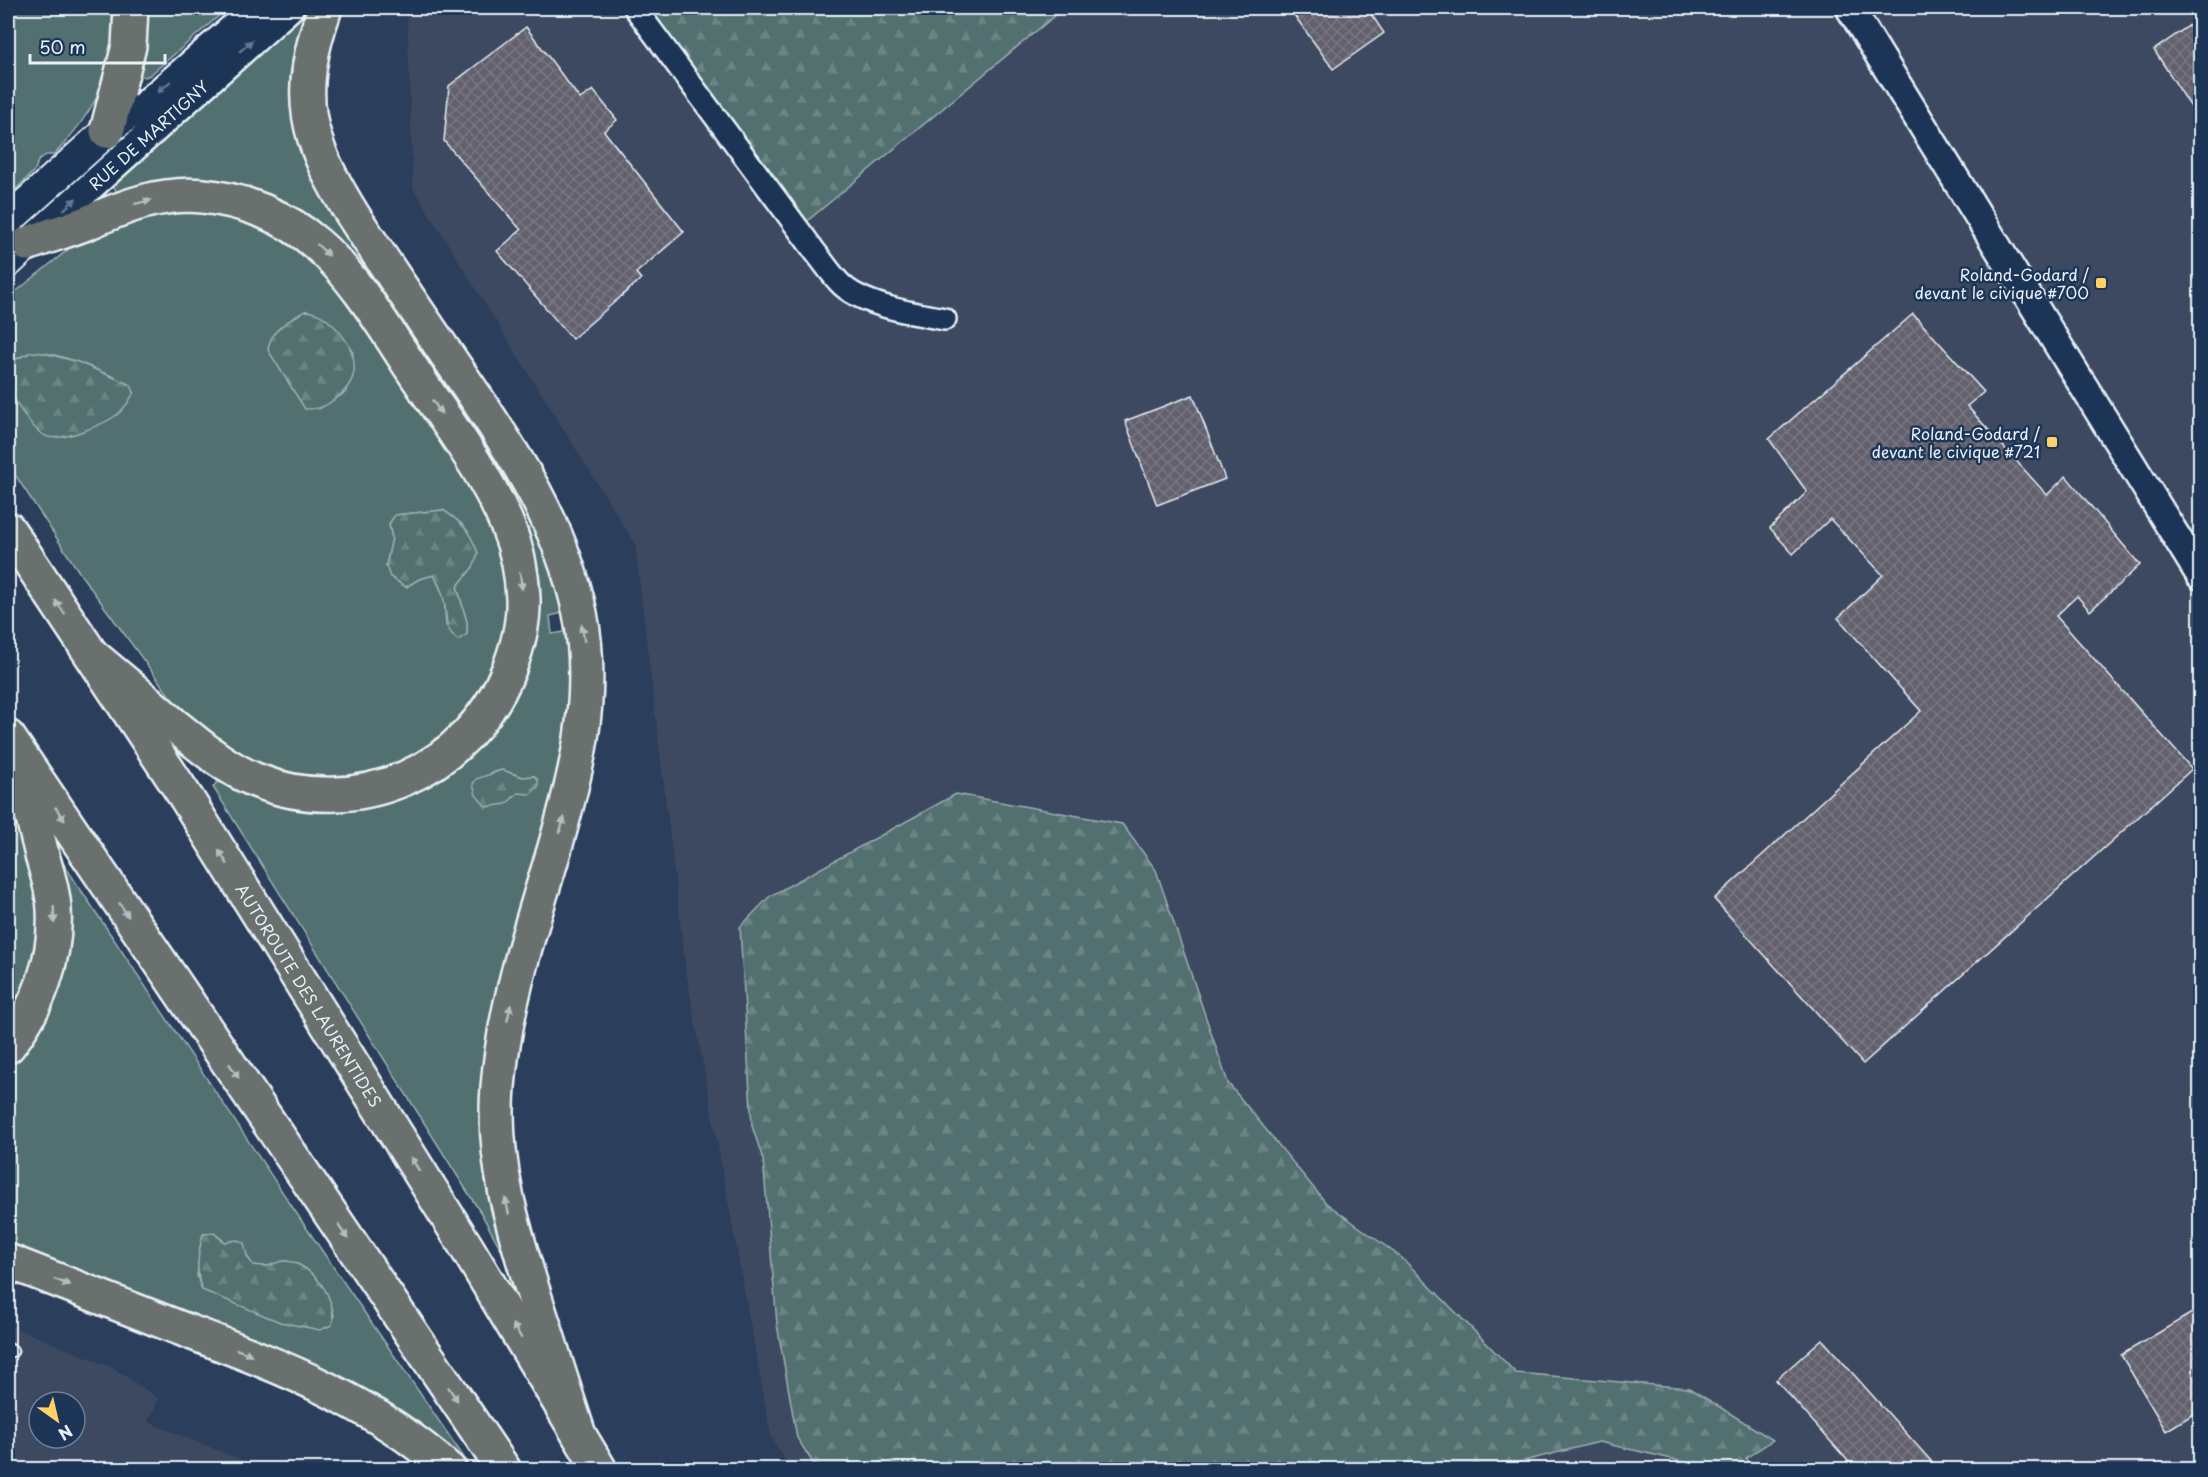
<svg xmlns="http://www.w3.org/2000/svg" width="2208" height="1477" viewBox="0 0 2208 1477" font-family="'Playpen Sans',sans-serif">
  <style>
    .built { fill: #3c4860; fill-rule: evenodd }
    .grass { fill: #52706f; stroke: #9db0b4; stroke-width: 1.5; fill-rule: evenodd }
    .forest { fill: url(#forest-firs); stroke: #9db0b4; stroke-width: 1.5 }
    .building { fill: url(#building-cross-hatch); stroke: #e8f1f8; stroke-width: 1.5 }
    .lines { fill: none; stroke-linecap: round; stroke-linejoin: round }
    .service-casing { stroke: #e8f1f8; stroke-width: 15 }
    .minor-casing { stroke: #e8f1f8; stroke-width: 26 }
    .tertiary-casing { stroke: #e8f1f8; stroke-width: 32 }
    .secondary-casing { stroke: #e8f1f8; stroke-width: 34 }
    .motorway-casing { stroke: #e8f1f8; stroke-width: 38 }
    .service { stroke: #1d3557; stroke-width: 10 }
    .minor { stroke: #1d3557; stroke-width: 21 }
    .tertiary { stroke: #1d3557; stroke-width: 27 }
    .secondary { stroke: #1d3557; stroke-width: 30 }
    .motorway { stroke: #6b706d; stroke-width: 33 }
    .oneway { fill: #64778f }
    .oneway2 { fill: #b6bdc0 }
    .poi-dot { fill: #ffd166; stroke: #1d3557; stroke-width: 2 }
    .labels { text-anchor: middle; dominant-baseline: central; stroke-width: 5; stroke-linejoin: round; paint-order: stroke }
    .street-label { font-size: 16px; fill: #e8f1f8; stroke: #1d3557 }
    .poi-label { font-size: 16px; fill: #e8f1f8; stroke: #1d3557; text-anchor: end }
  </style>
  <defs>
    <pattern id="forest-firs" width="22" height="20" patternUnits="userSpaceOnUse" patternTransform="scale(1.5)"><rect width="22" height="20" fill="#52706f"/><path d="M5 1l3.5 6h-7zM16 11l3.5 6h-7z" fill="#6b8584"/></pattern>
    <pattern id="building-cross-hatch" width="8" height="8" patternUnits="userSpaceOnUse" patternTransform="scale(1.5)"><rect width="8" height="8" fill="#62606c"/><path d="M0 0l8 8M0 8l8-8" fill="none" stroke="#787782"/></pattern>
  </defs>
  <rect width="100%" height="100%" fill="#2b3e5b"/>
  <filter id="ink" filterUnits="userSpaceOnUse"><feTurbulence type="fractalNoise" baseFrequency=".0167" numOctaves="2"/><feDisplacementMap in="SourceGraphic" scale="12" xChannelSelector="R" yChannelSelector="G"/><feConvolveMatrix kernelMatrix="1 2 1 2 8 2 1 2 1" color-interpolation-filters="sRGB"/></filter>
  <g filter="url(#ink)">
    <!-- built -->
    <g class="built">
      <path d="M 407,8 L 2200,8 L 2200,1469 L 791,1469 L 771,1437 L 686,972 L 635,544 L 413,188 Z"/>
      <path d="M 8,1325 L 114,1368 L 159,1399 L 148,1422 L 264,1469 L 8,1469 ZM 39,1402 L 75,1402 L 75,1438 L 39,1438 Z"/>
    </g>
    <!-- grass -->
    <g class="grass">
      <path d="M 8,8 L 115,8 C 115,18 116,30 115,41 C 111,85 83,124 54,155 L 46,155 L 38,161 L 35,170 L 8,197 Z"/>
      <path d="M 143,8 L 228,8 L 150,75 L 145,77 L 137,74 Z"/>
      <path d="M 308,8 L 314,8 L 295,78 L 531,506 L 568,612 L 550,616 L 552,634 L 571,631 L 571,724 L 496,1008 L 510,1266 L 482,1215 L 213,787 L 222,777 L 406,794 C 424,786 442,778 458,766 C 494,739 523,697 533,653 C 538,634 538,614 538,594 L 342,247 C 334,239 326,228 316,221 C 282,196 224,175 182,179 C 161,181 140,189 119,196 L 111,182 ZM 502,770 L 523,777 L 534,776 L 506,804 L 491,773 Z"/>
      <path d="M 160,211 L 219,211 L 268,230 L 293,245 L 318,267 L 339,293 L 454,459 L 489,516 L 500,541 L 510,616 L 486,689 L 446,739 L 384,772 L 337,781 L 285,775 L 228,754 L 183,714 L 81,575 L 8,464 L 8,381 L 15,400 L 38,431 L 115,377 C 88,368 27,332 8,370 L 8,298 L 86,235 ZM 305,311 C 334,322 336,327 353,353 L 346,392 L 319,409 L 277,330 ZM 443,510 C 473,530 471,532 473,567 L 457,586 L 467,622 L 467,634 L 446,626 L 444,598 L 434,574 L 419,579 L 406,587 L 386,566 L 392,538 L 389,524 L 395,515 Z"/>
      <path d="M 8,805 L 35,869 L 41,897 L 35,967 L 8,1023 Z"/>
      <path d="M 63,863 L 303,1223 L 472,1469 L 466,1469 L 437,1444 L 8,1250 L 8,1063 L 11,1059 ZM 214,1233 C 227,1245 243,1251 253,1265 C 257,1265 263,1267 267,1266 C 274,1265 279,1260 286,1261 C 311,1264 330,1293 334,1316 L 229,1300 L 202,1290 L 197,1276 L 200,1247 Z"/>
    </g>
    <!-- forest -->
    <g class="forest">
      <path d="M 635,8 L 1064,8 L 806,222 Z"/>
      <path d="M 305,311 C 319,312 326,318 336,328 C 358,352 363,379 335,399 C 323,408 319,409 305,409 L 268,350 C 269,331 289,320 305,311 Z"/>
      <path d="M 31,352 L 44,353 L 78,362 L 131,385 L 134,392 C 130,400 125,408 118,414 C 105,424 64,441 48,437 C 30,431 2,386 8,368 C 11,360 23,356 31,352 Z"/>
      <path d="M 443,510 C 463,523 469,530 478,553 L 473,567 L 457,587 L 467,622 L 467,634 L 458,640 C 443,628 448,618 444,601 C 443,592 438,583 434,575 L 419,579 L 406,587 L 390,577 L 386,566 L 392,538 L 389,524 L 395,515 Z"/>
      <path d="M 502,770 L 523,777 L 534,776 L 538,780 L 538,787 L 530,794 L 518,793 L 506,804 L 486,807 L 476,795 L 473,784 L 476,779 Z"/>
      <path d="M 956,794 L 1122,824 L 1156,870 L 1228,1083 L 1326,1203 L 1402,1258 L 1516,1373 L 1689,1388 L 1773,1440 L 1746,1458 L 1751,1469 L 1700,1469 L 1689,1463 L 1599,1442 L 1488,1470 L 817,1469 L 797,1438 L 777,1324 L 763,1159 L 752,1126 L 740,927 L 770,896 Z"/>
      <path d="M 214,1233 L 224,1242 L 237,1240 L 244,1243 L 247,1256 L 253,1265 C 257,1265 263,1267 267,1266 C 274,1265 279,1260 286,1261 C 313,1264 338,1299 332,1325 L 320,1330 L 280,1322 L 202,1290 C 195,1272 198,1253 203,1234 Z"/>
    </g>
    <!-- building -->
    <g class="building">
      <path d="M 1289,8 L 1367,8 L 1384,33 L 1333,69 Z"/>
      <path d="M 2200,18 L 2200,121 L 2154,50 Z"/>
      <path d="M 526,27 L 580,99 L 593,90 L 617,120 L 604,131 L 684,232 L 636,273 L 641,279 L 572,339 L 497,251 L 521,230 L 444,141 L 449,86 Z"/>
      <path d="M 1913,314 L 1984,392 L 1967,406 L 2047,495 L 2066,476 L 2140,565 L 2090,611 L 2077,596 L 2056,616 L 2192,769 L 1863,1064 L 1714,899 L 1921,711 L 1838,618 L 1883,575 L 1830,519 L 1793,554 L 1770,528 L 1807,492 L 1769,439 Z"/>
      <path d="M 1193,395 L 1225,479 L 1157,505 L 1125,421 Z"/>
      <path d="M 2200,1308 L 2200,1410 L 2166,1431 L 2121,1355 Z"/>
      <path d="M 1822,1339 L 1939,1470 L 1856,1470 L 1776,1380 Z"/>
    </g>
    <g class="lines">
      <!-- service casing -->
      <g class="service-casing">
        <path id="service" d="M 8,1349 L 12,1351"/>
      </g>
      <!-- minor casing -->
      <g class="minor-casing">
        <path id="minor" d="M 635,8 L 816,253 C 825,264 833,277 843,286 C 866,306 915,314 945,319"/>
      </g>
      <!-- tertiary casing -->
      <g class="tertiary-casing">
        <g id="tertiary">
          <path d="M 1850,8 L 2200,575"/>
          <path d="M 107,131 L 142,107 L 256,8"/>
          <path id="s1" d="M 30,241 L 289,8"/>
        </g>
      </g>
      <!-- secondary casing -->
      <g class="secondary-casing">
        <g id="secondary">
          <path d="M 8,220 L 107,131"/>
          <path d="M 8,262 L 27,244"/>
        </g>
      </g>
      <!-- motorway casing -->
      <g class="motorway-casing">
        <g id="motorway">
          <path d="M 325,8 C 294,96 305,139 354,217 C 390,272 427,326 464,380 C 514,453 561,524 580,613 C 597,699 575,781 550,864 C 528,936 504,1010 498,1087 C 492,1161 513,1228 535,1298 C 550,1344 564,1390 579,1435"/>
          <path d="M 107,131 L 129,46 L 131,8"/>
          <path d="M 27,244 C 47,236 69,230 89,222 C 125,206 162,192 203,196 C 244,200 286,217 317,244 C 357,278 390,337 420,381 C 451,428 487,475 508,527 C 517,549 522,574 523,598 C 524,622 518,646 509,669 C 469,771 357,821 255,780 C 224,767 199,745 173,724 C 147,701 120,678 93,656"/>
          <path id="s2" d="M 8,529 L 187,799 L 467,1248 L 600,1470"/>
          <path d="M 8,737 L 504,1470"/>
          <path d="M 8,1046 C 38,1008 57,959 54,909 C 53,890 47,873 42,855 C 35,827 28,798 21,770"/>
          <path d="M 8,1261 C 64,1283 120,1305 177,1327 C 274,1364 371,1399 449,1470"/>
        </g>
      </g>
      <!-- service -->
      <use href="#service" class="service"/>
      <!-- minor -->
      <use href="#minor" class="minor"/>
      <!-- tertiary -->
      <use href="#tertiary" class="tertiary"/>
      <!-- secondary -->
      <use href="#secondary" class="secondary"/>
      <!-- motorway -->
      <use href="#motorway" class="motorway"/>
    </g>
    <!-- one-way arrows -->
    <defs><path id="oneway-solid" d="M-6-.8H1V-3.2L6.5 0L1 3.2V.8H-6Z" transform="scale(1.5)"/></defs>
    <g class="oneway">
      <use href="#oneway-solid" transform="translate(246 46) rotate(-41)"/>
      <use href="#oneway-solid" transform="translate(164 87) rotate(139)"/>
      <use href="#oneway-solid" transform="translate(70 204) rotate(-43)"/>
    </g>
    <g class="oneway2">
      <use href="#oneway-solid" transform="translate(143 202) rotate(-14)"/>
      <use href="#oneway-solid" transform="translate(323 250) rotate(44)"/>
      <use href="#oneway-solid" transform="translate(437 407) rotate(56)"/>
      <use href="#oneway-solid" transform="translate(521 581) rotate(83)"/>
      <use href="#oneway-solid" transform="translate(60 607) rotate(-124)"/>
      <use href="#oneway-solid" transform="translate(583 633) rotate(-99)"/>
      <use href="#oneway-solid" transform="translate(60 814) rotate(56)"/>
      <use href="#oneway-solid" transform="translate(562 825) rotate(-73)"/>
      <use href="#oneway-solid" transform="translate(223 857) rotate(-122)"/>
      <use href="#oneway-solid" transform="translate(124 910) rotate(56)"/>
      <use href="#oneway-solid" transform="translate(54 915) rotate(88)"/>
      <use href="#oneway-solid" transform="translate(509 1013) rotate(-78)"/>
      <use href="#oneway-solid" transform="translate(234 1071) rotate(56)"/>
      <use href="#oneway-solid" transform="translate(415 1164) rotate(-122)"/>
      <use href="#oneway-solid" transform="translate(507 1206) rotate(-103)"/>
      <use href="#oneway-solid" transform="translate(343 1232) rotate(56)"/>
      <use href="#oneway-solid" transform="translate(62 1282) rotate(21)"/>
      <use href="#oneway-solid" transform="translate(517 1331) rotate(-121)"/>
      <use href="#oneway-solid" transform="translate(244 1352) rotate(21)"/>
      <use href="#oneway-solid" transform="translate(453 1394) rotate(56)"/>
    </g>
  </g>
  <!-- markers -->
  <g class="poi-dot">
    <rect x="2095" y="277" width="12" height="12" rx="3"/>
    <rect x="2046" y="436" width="12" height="12" rx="3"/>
  </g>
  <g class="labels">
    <!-- street labels -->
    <g class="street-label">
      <text stroke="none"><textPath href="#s1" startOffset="159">RUE DE MARTIGNY</textPath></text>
      <text stroke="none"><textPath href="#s2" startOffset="555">AUTOROUTE DES LAURENTIDES</textPath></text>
    </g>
    <!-- poi labels -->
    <g class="poi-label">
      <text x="2089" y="274">Roland-Godard /<tspan x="2089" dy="18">devant le civique #700</tspan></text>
      <text x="2040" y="433">Roland-Godard /<tspan x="2040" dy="18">devant le civique #721</tspan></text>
    </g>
  </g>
  <!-- margin -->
  <rect width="2208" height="1477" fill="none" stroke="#1d3557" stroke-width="30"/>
  <rect x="15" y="15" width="2178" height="1447" fill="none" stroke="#e8f1f8" stroke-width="2" filter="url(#ink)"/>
  <!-- north arrow -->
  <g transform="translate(57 1420) rotate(146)"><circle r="28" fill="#1d3557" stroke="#6e8097" stroke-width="1.5"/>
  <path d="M0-4.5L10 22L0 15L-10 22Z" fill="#ffd166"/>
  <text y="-9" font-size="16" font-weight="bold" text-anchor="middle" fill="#e8f1f8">N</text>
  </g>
  <!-- scale -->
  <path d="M30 54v9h135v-9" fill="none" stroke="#e8f1f8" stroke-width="3"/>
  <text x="39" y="54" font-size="18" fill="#e8f1f8" stroke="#1d3557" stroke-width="4.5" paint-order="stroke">50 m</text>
</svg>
